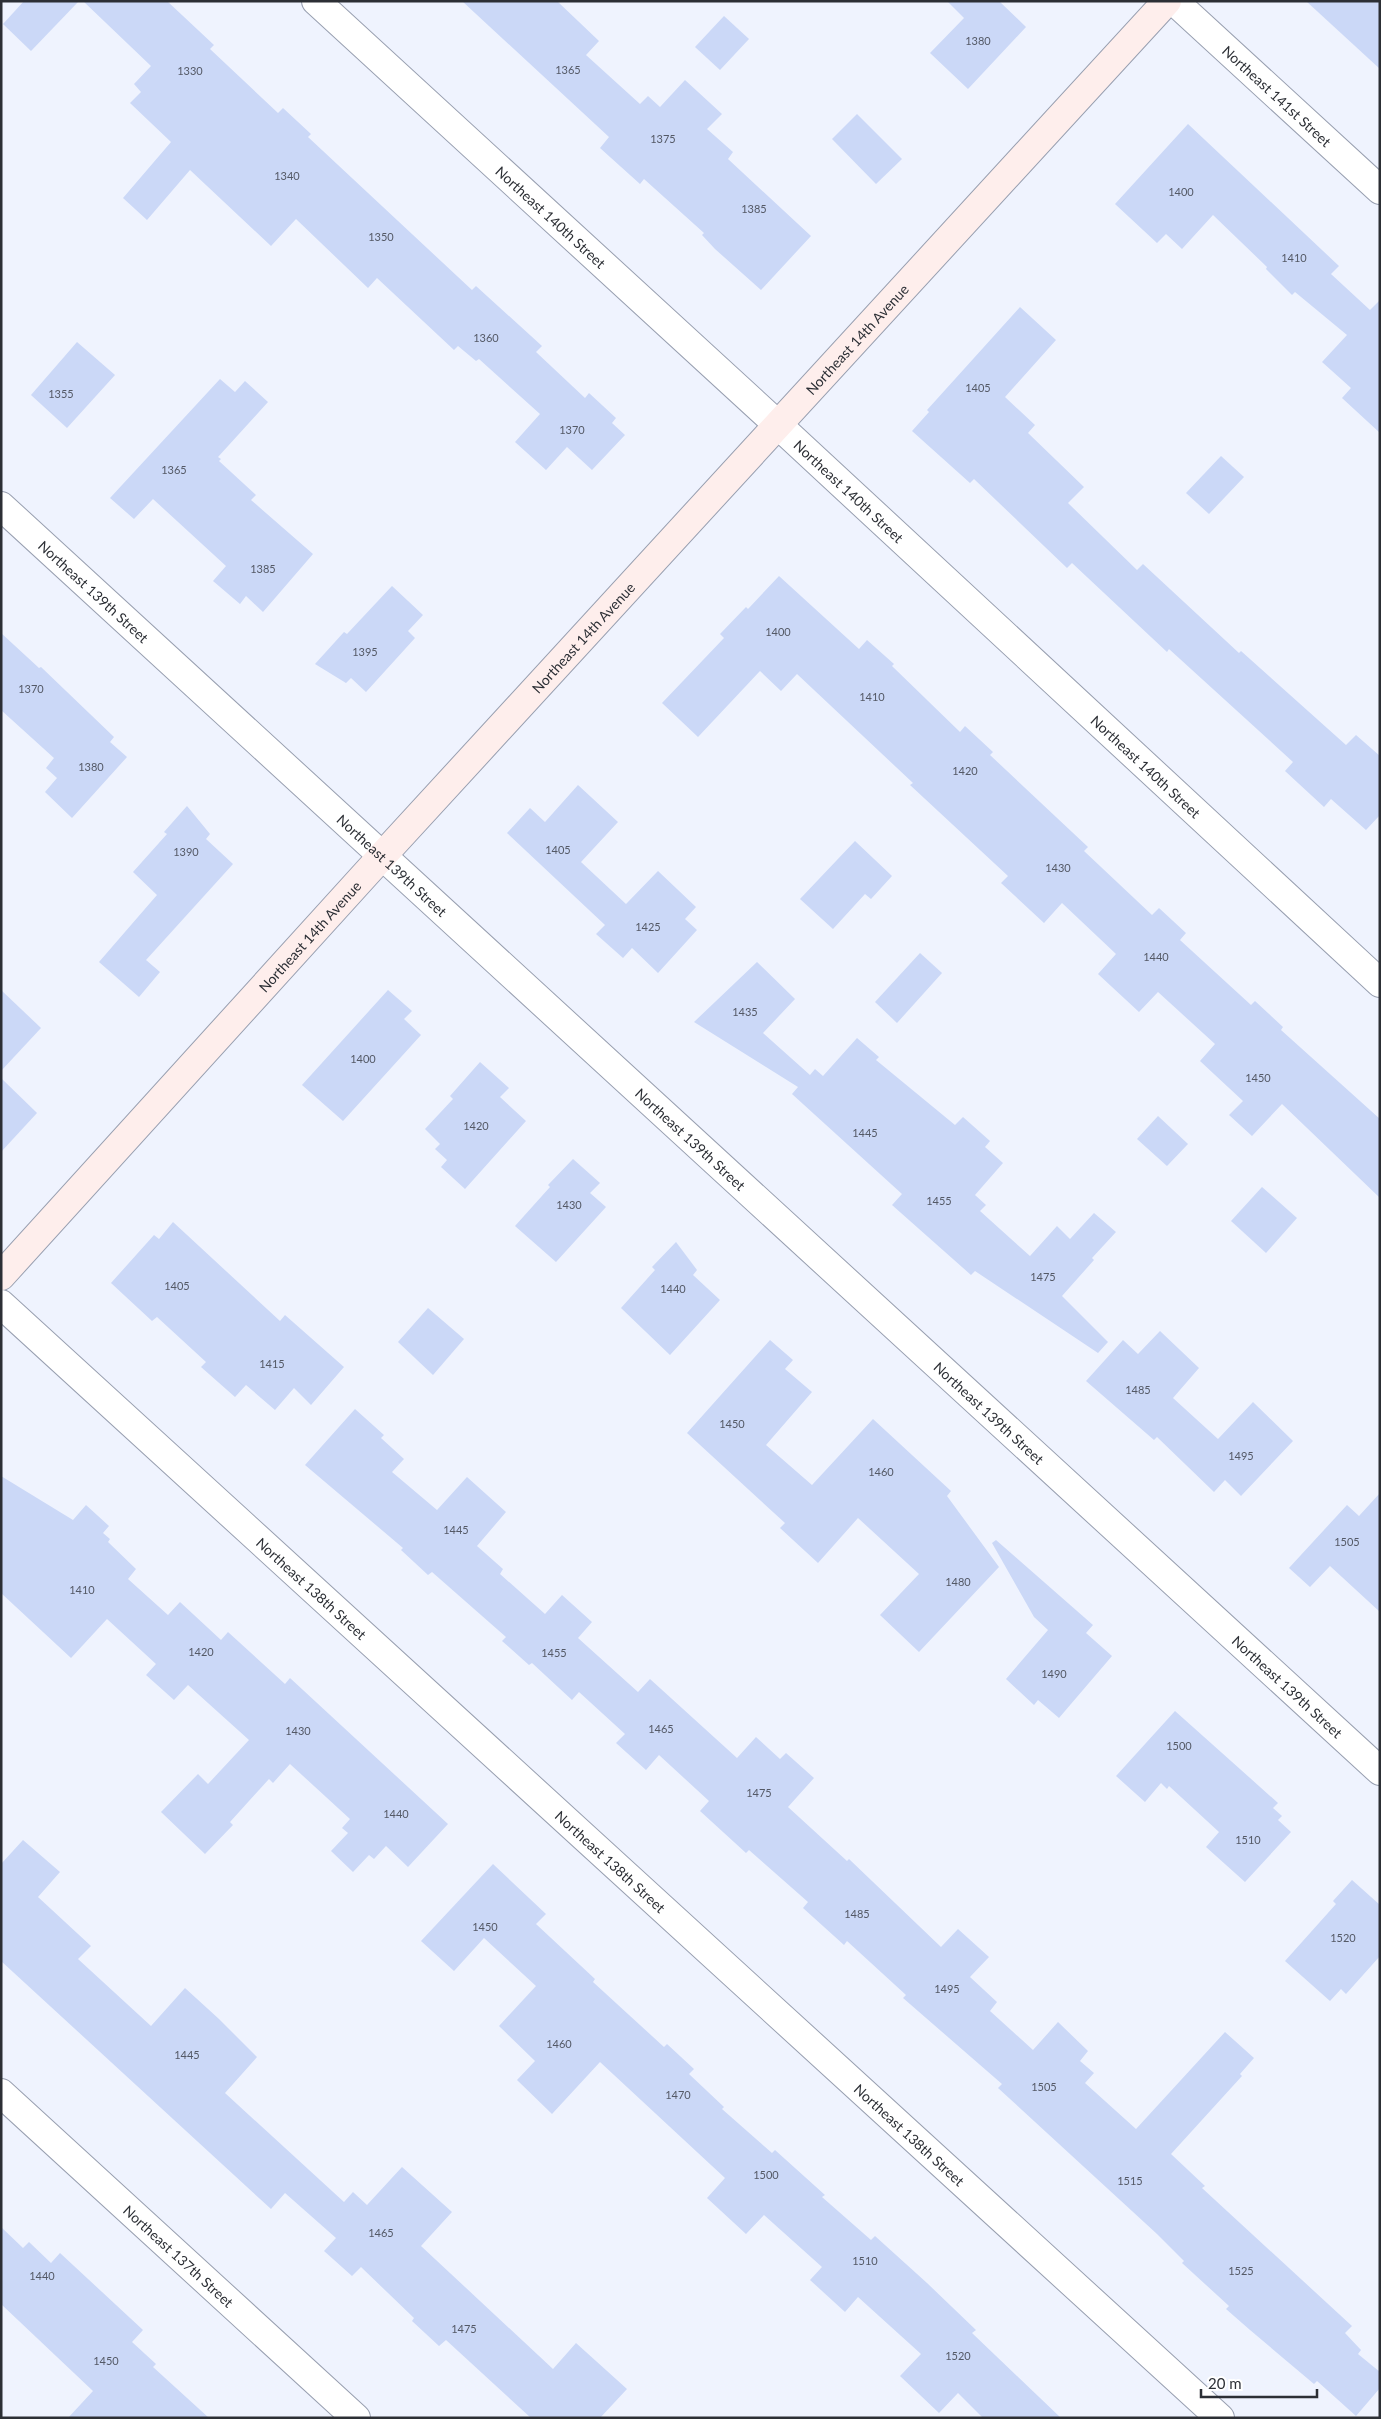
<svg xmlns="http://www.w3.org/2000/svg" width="1381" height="2419" viewBox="0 0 1381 2419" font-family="Lato,sans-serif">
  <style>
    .building { fill: #cbd8f7 }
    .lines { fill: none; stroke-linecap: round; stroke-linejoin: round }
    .street-casing { stroke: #989fb0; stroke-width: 30 }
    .secondary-casing { stroke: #989fb0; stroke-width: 30 }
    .street { stroke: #fff; stroke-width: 28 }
    .secondary { stroke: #feeeec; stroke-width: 28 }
    .labels { text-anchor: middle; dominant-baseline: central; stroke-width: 4.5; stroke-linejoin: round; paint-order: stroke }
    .number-label { font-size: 11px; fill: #545966 }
    .street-label { font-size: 14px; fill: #2c2f35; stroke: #fff }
  </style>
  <rect width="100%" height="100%" fill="#eff3fe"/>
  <!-- building -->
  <g class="building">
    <path d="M 24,1 L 79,1 L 31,51 L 3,24 Z"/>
    <path d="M 83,1 L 167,1 L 214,45 L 210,49 L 278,113 L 283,108 L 311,134 L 308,137 L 472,290 L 476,286 L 542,346 L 536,352 L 585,398 L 589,393 L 616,418 L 612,423 L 625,435 L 592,470 L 567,447 L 546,470 L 515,442 L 540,414 L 479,359 L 476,361 L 458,346 L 454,350 L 377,278 L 368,288 L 296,219 L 271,246 L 190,170 L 147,220 L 123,198 L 171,142 L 130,103 L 141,92 L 134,84 L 151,66 Z"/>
    <path d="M 462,1 L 557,1 L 599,41 L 586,55 L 640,104 L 648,96 L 660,107 L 685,80 L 722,114 L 707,129 L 733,152 L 728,159 L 811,236 L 761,290 L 715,249 L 702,235 L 704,233 L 644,179 L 640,184 L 600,148 L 609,137 Z"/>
    <path d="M 947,1 L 999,1 L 1026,27 L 968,89 L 930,53 L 964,18 Z"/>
    <path d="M 1306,1 L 1380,1 L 1380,69 Z"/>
    <path d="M 724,16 L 749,39 L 720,70 L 695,47 Z"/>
    <path d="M 857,114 L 902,159 L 876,184 L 832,139 Z"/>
    <path d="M 1188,124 L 1339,266 L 1331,274 L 1370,310 L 1380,300 L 1380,433 L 1342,398 L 1351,388 L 1322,362 L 1347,335 L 1295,292 L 1292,295 L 1266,269 L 1267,267 L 1213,215 L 1182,249 L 1166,234 L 1157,243 L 1115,204 Z"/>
    <path d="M 1020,307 L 1056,340 L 1005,397 L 1035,425 L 1028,433 L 1084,487 L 1068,503 L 1137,570 L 1143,564 L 1239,653 L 1241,651 L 1346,745 L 1356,735 L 1380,756 L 1380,815 L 1366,830 L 1331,799 L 1324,807 L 1285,771 L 1293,762 L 1169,649 L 1167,652 L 1072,563 L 1067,568 L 974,479 L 970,483 L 912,431 L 929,412 L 927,410 Z"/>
    <path d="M 77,342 L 115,375 L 67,428 L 31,395 Z"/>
    <path d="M 220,379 L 235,392 L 245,381 L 268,402 L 218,457 L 221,459 L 219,461 L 256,495 L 251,500 L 313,554 L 263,612 L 246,596 L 240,604 L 213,581 L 226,566 L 153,499 L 134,519 L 110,498 Z"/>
    <path d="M 1221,456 L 1244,477 L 1209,514 L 1186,493 Z"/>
    <path d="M 779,576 L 859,649 L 867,640 L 894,664 L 892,666 L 960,732 L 965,726 L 993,752 L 990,755 L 1088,847 L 1084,851 L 1152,915 L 1159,908 L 1186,933 L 1180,940 L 1251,1005 L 1255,1001 L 1283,1027 L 1281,1030 L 1380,1119 L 1380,1198 L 1282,1104 L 1252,1136 L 1229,1115 L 1243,1101 L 1200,1061 L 1215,1044 L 1158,992 L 1139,1012 L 1098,974 L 1116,954 L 1062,903 L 1044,923 L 1001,883 L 1008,876 L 910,785 L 913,783 L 797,674 L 781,691 L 760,671 L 698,737 L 662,703 L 724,638 L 720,634 L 746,607 L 748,609 Z"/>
    <path d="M 392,586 L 423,615 L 408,631 L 415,638 L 366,692 L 351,678 L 346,683 L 315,664 L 344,632 L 347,634 Z"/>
    <path d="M 1,633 L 39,668 L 41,667 L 114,737 L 110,742 L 127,757 L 72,818 L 45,792 L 57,778 L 46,768 L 54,758 L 1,710 Z"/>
    <path d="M 578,785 L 618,822 L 581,862 L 626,904 L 658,871 L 696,907 L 685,919 L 697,930 L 658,973 L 632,948 L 623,958 L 596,934 L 605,925 L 507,833 L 530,808 L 545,822 Z"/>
    <path d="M 187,806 L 210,834 L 206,839 L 233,864 L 146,960 L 160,972 L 139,997 L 99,962 L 157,895 L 133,872 L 167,834 L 164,832 Z"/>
    <path d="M 855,841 L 892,876 L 871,899 L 865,894 L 833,929 L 800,899 Z"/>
    <path d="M 920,953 L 942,973 L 897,1023 L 875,1002 Z"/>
    <path d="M 757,962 L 795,999 L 763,1033 L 810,1075 L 815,1069 L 823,1076 L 857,1038 L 879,1057 L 876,1060 L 955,1125 L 963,1117 L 990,1141 L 985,1147 L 1003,1163 L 975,1195 L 986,1205 L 980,1211 L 1030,1256 L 1057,1226 L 1070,1239 L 1094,1213 L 1116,1232 L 1092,1258 L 1094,1260 L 1062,1296 L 1108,1342 L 1098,1353 L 975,1271 L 971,1275 L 892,1205 L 902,1194 L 792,1094 L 798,1087 L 694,1022 Z"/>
    <path d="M 1,990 L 41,1028 L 1,1071 Z"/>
    <path d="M 388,990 L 412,1011 L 404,1019 L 421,1035 L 343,1121 L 302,1085 Z"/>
    <path d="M 480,1062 L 509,1088 L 500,1097 L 526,1121 L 465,1189 L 441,1167 L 447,1160 L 435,1149 L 440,1144 L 425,1129 L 453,1099 L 450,1096 Z"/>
    <path d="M 1,1078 L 37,1113 L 1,1152 Z"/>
    <path d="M 1158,1116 L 1188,1144 L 1167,1166 L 1137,1139 Z"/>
    <path d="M 573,1159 L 600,1183 L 590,1193 L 606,1207 L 556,1262 L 515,1226 L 550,1187 L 548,1185 Z"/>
    <path d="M 1262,1187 L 1297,1218 L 1266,1253 L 1231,1221 Z"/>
    <path d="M 173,1222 L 280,1321 L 285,1315 L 344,1367 L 311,1405 L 294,1388 L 275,1410 L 246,1385 L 235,1397 L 201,1367 L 206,1362 L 157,1317 L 152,1321 L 111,1283 L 154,1235 L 159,1239 Z"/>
    <path d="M 676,1242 L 697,1270 L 693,1275 L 720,1300 L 670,1355 L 621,1308 L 655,1270 L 652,1267 Z"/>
    <path d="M 428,1308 L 464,1339 L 433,1375 L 398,1342 Z"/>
    <path d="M 1160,1331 L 1199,1368 L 1173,1398 L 1218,1439 L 1253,1402 L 1293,1441 L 1241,1496 L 1225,1480 L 1214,1492 L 1157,1437 L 1154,1440 L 1086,1381 L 1123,1340 L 1138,1354 Z"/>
    <path d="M 770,1340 L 793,1360 L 785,1369 L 812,1392 L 766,1445 L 812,1485 L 873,1419 L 951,1491 L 947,1496 L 999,1567 L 919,1652 L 880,1615 L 919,1574 L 858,1518 L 818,1563 L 780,1528 L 785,1523 L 687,1433 Z"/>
    <path d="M 355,1409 L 384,1435 L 381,1438 L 404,1459 L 392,1472 L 437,1510 L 467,1477 L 506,1512 L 477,1546 L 503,1569 L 500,1574 L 545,1614 L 562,1595 L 592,1622 L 578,1638 L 638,1692 L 650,1679 L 737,1758 L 756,1737 L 780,1759 L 786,1753 L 814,1778 L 788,1807 L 847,1861 L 849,1859 L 941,1947 L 958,1929 L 989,1957 L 970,1977 L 997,2002 L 990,2011 L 1033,2050 L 1058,2022 L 1088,2051 L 1080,2061 L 1094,2073 L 1085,2083 L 1136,2129 L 1225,2032 L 1254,2058 L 1240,2074 L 1242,2076 L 1171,2154 L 1205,2186 L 1202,2188 L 1352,2326 L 1345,2333 L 1361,2350 L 1358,2354 L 1380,2372 L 1380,2388 L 1356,2416 L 1317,2381 L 1314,2384 L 1250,2330 L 1226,2309 L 1229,2306 L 1182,2263 L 1184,2261 L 1157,2234 L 998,2088 L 1002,2084 L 903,1998 L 906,1995 L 847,1941 L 844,1945 L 803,1908 L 808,1902 L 749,1850 L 746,1853 L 700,1811 L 709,1801 L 659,1755 L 646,1770 L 616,1743 L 625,1734 L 579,1692 L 572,1700 L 532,1663 L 529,1665 L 502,1641 L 506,1637 L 432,1572 L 428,1575 L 401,1550 L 403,1548 L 305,1465 Z"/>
    <path d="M 1,1476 L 73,1520 L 86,1505 L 109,1526 L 103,1533 L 110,1539 L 108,1542 L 136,1569 L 128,1579 L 168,1615 L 180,1602 L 221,1640 L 228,1632 L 285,1684 L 290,1678 L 448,1824 L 408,1867 L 386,1846 L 374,1859 L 369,1855 L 353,1872 L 331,1851 L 348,1833 L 342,1828 L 350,1819 L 290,1764 L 273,1783 L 269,1779 L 230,1822 L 233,1825 L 205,1854 L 161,1812 L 198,1774 L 208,1784 L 249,1740 L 188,1685 L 174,1700 L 146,1675 L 156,1664 L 107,1619 L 71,1658 L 1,1593 Z"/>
    <path d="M 1380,1493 L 1380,1612 L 1330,1566 L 1310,1587 L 1289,1568 L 1347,1505 L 1359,1516 Z"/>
    <path d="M 996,1540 L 1093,1625 L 1086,1633 L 1112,1656 L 1059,1718 L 1038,1700 L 1034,1705 L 1006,1679 L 1048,1630 L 1034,1617 L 992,1543 Z"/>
    <path d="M 1175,1711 L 1278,1803 L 1273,1808 L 1282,1816 L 1278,1820 L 1291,1832 L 1245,1882 L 1206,1847 L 1219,1832 L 1169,1786 L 1167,1789 L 1161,1783 L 1145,1802 L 1116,1776 Z"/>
    <path d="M 23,1840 L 60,1872 L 38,1897 L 91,1946 L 78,1959 L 151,2026 L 185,1988 L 219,2019 L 257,2057 L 225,2093 L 344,2202 L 353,2192 L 367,2205 L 402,2167 L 452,2212 L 421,2246 L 553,2369 L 576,2343 L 627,2389 L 600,2418 L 531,2418 L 446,2340 L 439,2346 L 412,2321 L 414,2318 L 361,2267 L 352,2276 L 324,2251 L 336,2238 L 285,2193 L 271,2209 L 1,1961 L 1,1864 Z"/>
    <path d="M 493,1864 L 546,1914 L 536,1924 L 595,1979 L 593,1982 L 664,2047 L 667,2044 L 694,2069 L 689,2074 L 724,2107 L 722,2109 L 772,2153 L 775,2150 L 825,2195 L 822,2197 L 871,2240 L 875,2236 L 927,2283 L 976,2330 L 972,2333 L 1061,2418 L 983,2418 L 958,2393 L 939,2413 L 900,2376 L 921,2354 L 858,2297 L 845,2312 L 810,2280 L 822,2267 L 764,2215 L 746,2234 L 707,2198 L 725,2178 L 600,2062 L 552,2114 L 517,2080 L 535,2061 L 499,2026 L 536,1986 L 484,1938 L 454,1971 L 421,1941 Z"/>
    <path d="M 1352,1880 L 1380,1905 L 1380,1956 L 1346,1994 L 1341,1989 L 1330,2001 L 1285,1961 L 1336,1904 L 1333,1901 Z"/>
    <path d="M 1,2227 L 23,2248 L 29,2242 L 51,2263 L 60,2253 L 143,2330 L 132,2342 L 156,2364 L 153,2367 L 209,2418 L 68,2418 L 93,2391 L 1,2304 Z"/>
  </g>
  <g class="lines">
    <!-- street casing -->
    <g class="street-casing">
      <g id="street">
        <path id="s1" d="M 316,1 L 777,424 L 1380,983"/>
        <path id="s2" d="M 1174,1 L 1380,190"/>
        <path id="s3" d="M 1,506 L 1380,1771"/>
        <path id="s4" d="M 1,1304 L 1220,2418"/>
        <path id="s5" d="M 1,2093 L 356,2418"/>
      </g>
    </g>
    <!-- secondary casing -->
    <g class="secondary-casing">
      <g id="secondary">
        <path id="s6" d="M 1,1276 L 383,855 L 1167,1"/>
      </g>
    </g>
    <!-- street -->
    <use href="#street" class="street"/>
    <!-- secondary -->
    <use href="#secondary" class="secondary"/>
  </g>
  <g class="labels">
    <!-- number labels -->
    <g class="number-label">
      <text x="978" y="40">1380</text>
      <text x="568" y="69">1365</text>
      <text x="190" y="70">1330</text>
      <text x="663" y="138">1375</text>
      <text x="287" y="175">1340</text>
      <text x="1181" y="191">1400</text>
      <text x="754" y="208">1385</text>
      <text x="381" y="236">1350</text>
      <text x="1294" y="257">1410</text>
      <text x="486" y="337">1360</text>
      <text x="978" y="387">1405</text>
      <text x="61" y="393">1355</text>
      <text x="572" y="429">1370</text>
      <text x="174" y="469">1365</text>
      <text x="263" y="568">1385</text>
      <text x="778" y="631">1400</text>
      <text x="365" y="651">1395</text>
      <text x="31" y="688">1370</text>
      <text x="872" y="696">1410</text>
      <text x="91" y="766">1380</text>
      <text x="965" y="770">1420</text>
      <text x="558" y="849">1405</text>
      <text x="186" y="851">1390</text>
      <text x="1058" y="867">1430</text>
      <text x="648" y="926">1425</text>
      <text x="1156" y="956">1440</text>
      <text x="745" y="1011">1435</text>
      <text x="363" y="1058">1400</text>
      <text x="1258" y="1077">1450</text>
      <text x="476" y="1125">1420</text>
      <text x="865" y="1132">1445</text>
      <text x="939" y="1200">1455</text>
      <text x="569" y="1204">1430</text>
      <text x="1043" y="1276">1475</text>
      <text x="177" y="1285">1405</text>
      <text x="673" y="1288">1440</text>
      <text x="272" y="1363">1415</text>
      <text x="1138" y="1389">1485</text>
      <text x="732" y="1423">1450</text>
      <text x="1241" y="1455">1495</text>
      <text x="881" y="1471">1460</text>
      <text x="456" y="1529">1445</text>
      <text x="1347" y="1541">1505</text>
      <text x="958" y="1581">1480</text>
      <text x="82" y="1589">1410</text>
      <text x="201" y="1651">1420</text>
      <text x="554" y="1652">1455</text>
      <text x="1054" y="1673">1490</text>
      <text x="661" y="1728">1465</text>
      <text x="298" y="1730">1430</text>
      <text x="1179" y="1745">1500</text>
      <text x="759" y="1792">1475</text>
      <text x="396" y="1813">1440</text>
      <text x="1248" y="1839">1510</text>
      <text x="857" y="1913">1485</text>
      <text x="485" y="1926">1450</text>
      <text x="1343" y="1937">1520</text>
      <text x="947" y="1988">1495</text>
      <text x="559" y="2043">1460</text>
      <text x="187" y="2054">1445</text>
      <text x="1044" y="2086">1505</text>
      <text x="678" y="2094">1470</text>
      <text x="766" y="2174">1500</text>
      <text x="1130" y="2180">1515</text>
      <text x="381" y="2232">1465</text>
      <text x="865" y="2260">1510</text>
      <text x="1241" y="2270">1525</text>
      <text x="42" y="2275">1440</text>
      <text x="464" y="2328">1475</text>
      <text x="958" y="2355">1520</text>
      <text x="106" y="2360">1450</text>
    </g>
    <!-- street labels -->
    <g class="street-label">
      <text stroke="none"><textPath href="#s2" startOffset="140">Northeast 141st Street</textPath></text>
      <text stroke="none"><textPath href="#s1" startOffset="319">Northeast 140th Street</textPath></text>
      <text stroke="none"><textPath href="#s6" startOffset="1269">Northeast 14th Avenue</textPath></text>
      <text stroke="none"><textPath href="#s1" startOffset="724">Northeast 140th Street</textPath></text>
      <text stroke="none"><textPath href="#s3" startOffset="126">Northeast 139th Street</textPath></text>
      <text stroke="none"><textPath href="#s6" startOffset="864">Northeast 14th Avenue</textPath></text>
      <text stroke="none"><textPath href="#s1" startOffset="1129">Northeast 140th Street</textPath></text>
      <text stroke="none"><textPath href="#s3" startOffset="531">Northeast 139th Street</textPath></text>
      <text stroke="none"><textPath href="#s6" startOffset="459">Northeast 14th Avenue</textPath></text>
      <text stroke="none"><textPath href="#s3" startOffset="936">Northeast 139th Street</textPath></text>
      <text stroke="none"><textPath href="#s3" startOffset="1341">Northeast 139th Street</textPath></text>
      <text stroke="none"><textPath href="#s4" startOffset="421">Northeast 138th Street</textPath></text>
      <text stroke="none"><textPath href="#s3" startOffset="1746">Northeast 139th Street</textPath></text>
      <text stroke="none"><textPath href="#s4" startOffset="826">Northeast 138th Street</textPath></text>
      <text stroke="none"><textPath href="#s4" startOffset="1231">Northeast 138th Street</textPath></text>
      <text stroke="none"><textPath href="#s5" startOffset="241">Northeast 137th Street</textPath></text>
    </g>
  </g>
  <!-- border -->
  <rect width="1381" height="2419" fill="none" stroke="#2c2f35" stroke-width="5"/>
  <!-- scale -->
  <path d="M1201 2389v8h116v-8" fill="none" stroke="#2c2f35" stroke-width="2.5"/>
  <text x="1208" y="2389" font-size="15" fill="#2c2f35" stroke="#ffffff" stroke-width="4" paint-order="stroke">20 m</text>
</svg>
